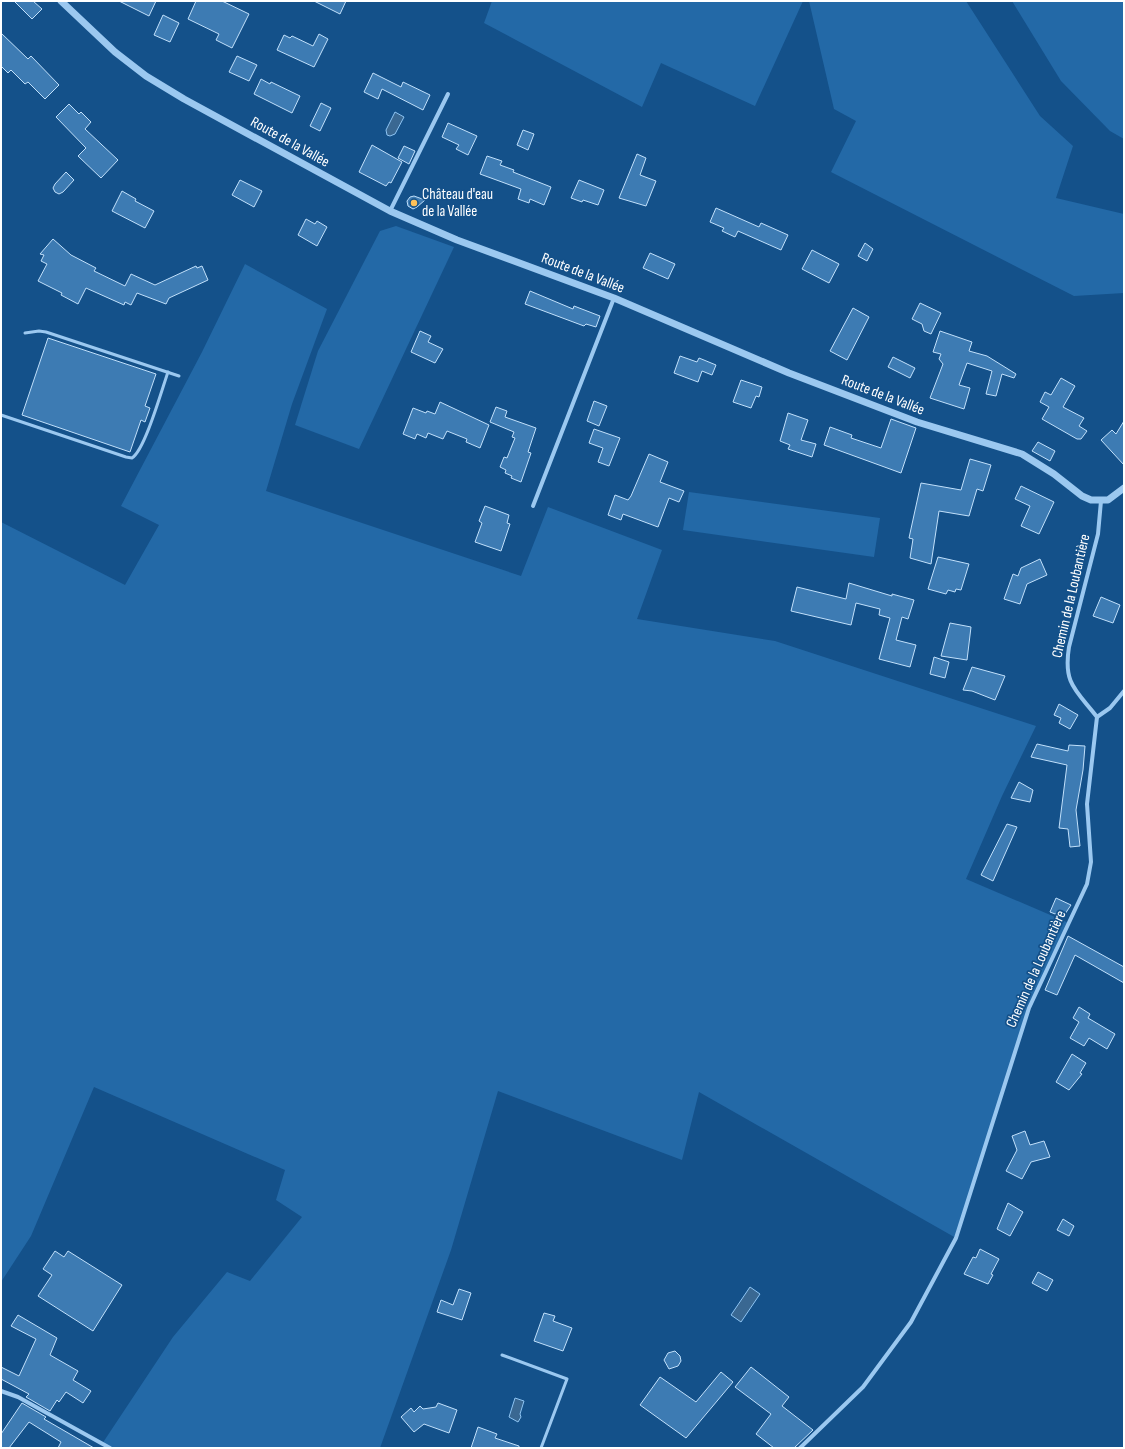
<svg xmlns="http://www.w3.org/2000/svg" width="1125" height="1449" viewBox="0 0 1125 1449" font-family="'Sofia Sans Condensed',sans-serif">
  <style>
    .green { fill: #2369a7 }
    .water { fill: #3a6892; stroke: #8dc4f3 }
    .building { fill: #3d7bb3; stroke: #c1e0fb }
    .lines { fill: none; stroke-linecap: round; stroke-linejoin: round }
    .service { stroke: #9bc8f0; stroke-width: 3 }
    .minor { stroke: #9bc8f0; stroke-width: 4 }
    .tertiary { stroke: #9bc8f0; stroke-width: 7 }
    .poi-dot { fill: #ffc25a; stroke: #14518a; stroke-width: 1.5 }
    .labels { text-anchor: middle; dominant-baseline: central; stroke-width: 3.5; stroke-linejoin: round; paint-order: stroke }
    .street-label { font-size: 15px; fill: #fff; stroke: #14518a }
    .poi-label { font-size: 15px; fill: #fff; stroke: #14518a; text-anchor: start }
  </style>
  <rect width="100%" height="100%" fill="#14518a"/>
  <!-- green -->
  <g class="green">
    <path d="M 492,1 L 803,1 L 755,106 L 661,63 L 642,107 L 484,23 Z"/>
    <path d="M 809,1 L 966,1 L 1040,116 L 1073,146 L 1056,198 L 1124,214 L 1124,293 L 1074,296 L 831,172 L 856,121 L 834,109 Z"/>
    <path d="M 1012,1 L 1124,1 L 1124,139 L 1110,131 L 1061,81 Z"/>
    <path d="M 396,226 L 454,247 L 359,449 L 295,425 L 318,351 L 380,231 Z"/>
    <path d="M 245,264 L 327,309 L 292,404 L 266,491 L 521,576 L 548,507 L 662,550 L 637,619 L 775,641 L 1036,726 L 1002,796 L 966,879 L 1069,923 L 1029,1008 L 956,1238 L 699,1092 L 682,1160 L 498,1091 L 451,1250 L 380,1448 L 110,1448 L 102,1444 L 173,1337 L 227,1272 L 250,1281 L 302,1217 L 276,1200 L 285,1170 L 94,1087 L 31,1236 L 1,1282 L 1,522 L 125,585 L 159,525 L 121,506 L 202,352 Z"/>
    <path d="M 689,492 L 880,518 L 874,557 L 683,530 Z"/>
  </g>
  <!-- water -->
  <g class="water">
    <path d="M 395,112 L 404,117 L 395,134 L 390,136 L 387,135 L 386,130 Z"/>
    <path d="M 750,1287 L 760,1294 L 741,1322 L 731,1315 Z"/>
    <path d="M 515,1398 L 524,1401 L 520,1414 L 521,1417 L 518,1422 L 509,1417 Z"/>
  </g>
  <!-- building -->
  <g class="building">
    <path d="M 14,1 L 33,1 L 42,9 L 32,19 Z"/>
    <path d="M 119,1 L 156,1 L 149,16 Z"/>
    <path d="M 196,1 L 222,1 L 249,14 L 232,48 L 216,40 L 219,34 L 188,19 Z"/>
    <path d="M 314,1 L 346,1 L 340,14 Z"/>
    <path d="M 163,15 L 179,23 L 170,42 L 154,35 Z"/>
    <path d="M 1,33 L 28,59 L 31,56 L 59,85 L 45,99 L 28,82 L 25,84 L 11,70 L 8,73 L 1,66 Z"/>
    <path d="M 319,34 L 328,39 L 314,67 L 277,50 L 284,35 L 290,38 L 292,36 L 313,46 Z"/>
    <path d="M 237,56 L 257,65 L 249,81 L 229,72 Z"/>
    <path d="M 373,73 L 401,87 L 403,82 L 430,95 L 423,110 L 382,89 L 378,99 L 364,92 Z"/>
    <path d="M 261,79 L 270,84 L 271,82 L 300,96 L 292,113 L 254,94 Z"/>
    <path d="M 321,103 L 331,108 L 320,131 L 310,126 Z"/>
    <path d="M 69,104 L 79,114 L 81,112 L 91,122 L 85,129 L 118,160 L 101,178 L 78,156 L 86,148 L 56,117 Z"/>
    <path d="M 448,123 L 477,136 L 468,155 L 456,149 L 459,145 L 442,137 Z"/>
    <path d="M 523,130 L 534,134 L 528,150 L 517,145 Z"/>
    <path d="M 372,145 L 402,162 L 391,183 L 389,182 L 386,186 L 359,172 Z"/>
    <path d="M 404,146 L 415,151 L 409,164 L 398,158 Z"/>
    <path d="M 637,154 L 646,158 L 640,175 L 656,181 L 646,206 L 619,198 Z"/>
    <path d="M 487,156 L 502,161 L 500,165 L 514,170 L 513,172 L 551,187 L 544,205 L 530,199 L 529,203 L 518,199 L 521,189 L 480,174 Z"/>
    <path d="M 66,172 L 74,180 L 63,192 L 59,194 L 55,192 L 53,188 L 55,184 Z"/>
    <path d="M 240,180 L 262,191 L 254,207 L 232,195 Z"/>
    <path d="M 579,180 L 604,190 L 598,205 L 583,200 L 582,202 L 571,198 Z"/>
    <path d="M 122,191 L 136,199 L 135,201 L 154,211 L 145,228 L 112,211 Z"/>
    <path d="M 414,196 L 425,200 L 417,207 L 413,209 L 408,206 L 407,201 L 410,197 Z"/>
    <path d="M 716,208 L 759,227 L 761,223 L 788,235 L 781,250 L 738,231 L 735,237 L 722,231 L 724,228 L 710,222 Z"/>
    <path d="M 306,219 L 315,224 L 317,221 L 327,227 L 317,246 L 298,235 Z"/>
    <path d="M 53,239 L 71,255 L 96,268 L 94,271 L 125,286 L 131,274 L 155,285 L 196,266 L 197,268 L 202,266 L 208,280 L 169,298 L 166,304 L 137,293 L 131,305 L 125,302 L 124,305 L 86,288 L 78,304 L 61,295 L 62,293 L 38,281 L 47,264 L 41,261 L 44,255 L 40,254 Z"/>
    <path d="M 865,243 L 873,249 L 867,261 L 858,256 Z"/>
    <path d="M 812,250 L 839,264 L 829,283 L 802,269 Z"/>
    <path d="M 650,253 L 675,264 L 668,279 L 643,268 Z"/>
    <path d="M 530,291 L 573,309 L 574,306 L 600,316 L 596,327 L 586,324 L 584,326 L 525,304 Z"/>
    <path d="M 920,303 L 941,313 L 931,334 L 924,331 L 922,324 L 912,319 Z"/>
    <path d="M 853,308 L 869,317 L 847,360 L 830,351 Z"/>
    <path d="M 420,331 L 431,336 L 428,342 L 443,349 L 435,363 L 411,352 Z"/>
    <path d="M 940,331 L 972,342 L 969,351 L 987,356 L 1016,374 L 1014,378 L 1002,374 L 996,396 L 986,394 L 992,371 L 967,363 L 959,385 L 970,388 L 964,409 L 930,398 L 943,364 L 939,359 L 941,354 L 933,352 Z"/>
    <path d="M 48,338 L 156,374 L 145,406 L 150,408 L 145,422 L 141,420 L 130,452 L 22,415 Z"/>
    <path d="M 680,356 L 697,362 L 699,358 L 716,365 L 712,375 L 702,371 L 698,382 L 674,373 Z"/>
    <path d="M 893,357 L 915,368 L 910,378 L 888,367 Z"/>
    <path d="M 1061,378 L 1075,386 L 1063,407 L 1084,418 L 1079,426 L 1087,431 L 1081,439 L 1077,439 L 1042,419 L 1049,407 L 1040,402 L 1045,392 L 1051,395 Z"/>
    <path d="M 741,380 L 762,387 L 759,397 L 756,396 L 751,408 L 733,402 Z"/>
    <path d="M 594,401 L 607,406 L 599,426 L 587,421 Z"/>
    <path d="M 440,402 L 489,425 L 480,448 L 466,442 L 467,439 L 447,431 L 443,439 L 428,433 L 426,438 L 417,434 L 415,439 L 403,434 L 413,408 L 426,413 L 427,411 L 435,414 Z"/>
    <path d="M 496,407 L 507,411 L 505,417 L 536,428 L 528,452 L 531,453 L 521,482 L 511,478 L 512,476 L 505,473 L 506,470 L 500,467 L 504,457 L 507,458 L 515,438 L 512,437 L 514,432 L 490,422 Z"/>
    <path d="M 788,413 L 808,420 L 801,440 L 816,444 L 812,457 L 788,449 L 790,445 L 780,441 Z"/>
    <path d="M 891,419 L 916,428 L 901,473 L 824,445 L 830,427 L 852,435 L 851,438 L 881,448 Z"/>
    <path d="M 1124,421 L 1124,465 L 1101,440 L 1112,430 L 1116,434 Z"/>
    <path d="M 594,429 L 620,438 L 609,466 L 598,462 L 603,448 L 589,443 Z"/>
    <path d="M 1038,442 L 1055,451 L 1050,461 L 1032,451 Z"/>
    <path d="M 649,454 L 668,462 L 660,482 L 684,491 L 679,502 L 669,498 L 658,527 L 623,514 L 621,520 L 608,515 L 615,495 L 628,500 L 631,496 Z"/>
    <path d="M 970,459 L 991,465 L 983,491 L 977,489 L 969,516 L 939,511 L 931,564 L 910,558 L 913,539 L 909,538 L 921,483 L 961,490 Z"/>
    <path d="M 1021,486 L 1054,502 L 1039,534 L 1021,526 L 1030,506 L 1015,499 Z"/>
    <path d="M 485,506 L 509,515 L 507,523 L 510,524 L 501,551 L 475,542 L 482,523 L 479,521 Z"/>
    <path d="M 938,557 L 969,564 L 961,590 L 956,589 L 955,592 L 948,590 L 946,594 L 928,589 Z"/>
    <path d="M 1040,559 L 1047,575 L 1027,584 L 1020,604 L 1004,599 L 1013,574 L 1018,576 L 1021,568 Z"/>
    <path d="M 849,583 L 892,596 L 892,594 L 914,600 L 908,619 L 902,617 L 896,640 L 916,645 L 910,667 L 879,659 L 890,618 L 879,615 L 880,609 L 856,603 L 851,625 L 791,611 L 797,587 L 846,599 Z"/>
    <path d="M 1101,597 L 1120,605 L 1113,623 L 1093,616 Z"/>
    <path d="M 950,623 L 971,627 L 967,660 L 941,656 Z"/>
    <path d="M 934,657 L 949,662 L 945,678 L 930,674 Z"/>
    <path d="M 972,667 L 1005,676 L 995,700 L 972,691 L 963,690 Z"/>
    <path d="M 1059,704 L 1078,715 L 1070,729 L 1059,723 L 1061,718 L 1054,715 Z"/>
    <path d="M 1037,744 L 1068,751 L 1069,745 L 1085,746 L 1083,770 L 1076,810 L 1080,846 L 1070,847 L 1068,829 L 1059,828 L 1067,765 L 1031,757 Z"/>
    <path d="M 1019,782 L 1033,790 L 1030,802 L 1011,798 Z"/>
    <path d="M 1007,824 L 1017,827 L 993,881 L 981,875 Z"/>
    <path d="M 1056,898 L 1071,905 L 1063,917 L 1050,912 Z"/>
    <path d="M 1068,936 L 1124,967 L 1124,983 L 1075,955 L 1057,995 L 1045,990 Z"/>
    <path d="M 1079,1007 L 1090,1014 L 1088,1018 L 1115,1034 L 1107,1049 L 1089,1038 L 1084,1046 L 1070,1038 L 1079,1022 L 1073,1018 Z"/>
    <path d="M 1072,1054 L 1086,1063 L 1080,1073 L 1082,1074 L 1069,1090 L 1056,1082 Z"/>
    <path d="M 1025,1131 L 1030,1145 L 1044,1141 L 1050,1157 L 1031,1162 L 1022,1179 L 1006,1171 L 1017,1150 L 1012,1136 Z"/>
    <path d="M 1008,1203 L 1023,1212 L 1010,1236 L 997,1229 Z"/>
    <path d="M 1063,1219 L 1074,1226 L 1069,1236 L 1057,1230 Z"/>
    <path d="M 980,1249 L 999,1259 L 991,1274 L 993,1275 L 988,1284 L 964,1274 L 973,1257 L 976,1258 Z"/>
    <path d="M 55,1251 L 64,1257 L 68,1251 L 122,1285 L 93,1331 L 38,1296 L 52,1275 L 43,1269 Z"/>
    <path d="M 1038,1272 L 1053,1280 L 1047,1291 L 1032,1283 Z"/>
    <path d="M 459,1289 L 471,1293 L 462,1320 L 437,1312 L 441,1300 L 453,1305 Z"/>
    <path d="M 544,1313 L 555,1316 L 553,1321 L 572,1328 L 563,1351 L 534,1341 Z"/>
    <path d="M 18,1315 L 57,1338 L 50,1355 L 78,1371 L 73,1380 L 91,1391 L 83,1403 L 66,1392 L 59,1402 L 57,1400 L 50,1411 L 26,1397 L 29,1394 L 1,1379 L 1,1367 L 19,1376 L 36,1339 L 11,1326 Z"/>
    <path d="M 675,1351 L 680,1356 L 681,1361 L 678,1366 L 669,1369 L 664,1360 L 668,1353 Z"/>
    <path d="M 751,1367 L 789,1397 L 782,1406 L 813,1430 L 794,1448 L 774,1448 L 756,1434 L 771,1414 L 735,1387 Z"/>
    <path d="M 721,1372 L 733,1382 L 686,1438 L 640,1405 L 660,1377 L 696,1402 Z"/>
    <path d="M 22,1403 L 46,1417 L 44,1419 L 94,1448 L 58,1448 L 61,1442 L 29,1422 L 9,1448 L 1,1448 L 1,1434 Z"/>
    <path d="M 438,1403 L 457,1410 L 449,1433 L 424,1424 L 414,1432 L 401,1417 L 411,1408 L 414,1412 L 420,1406 L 423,1409 L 436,1407 Z"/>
    <path d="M 478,1427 L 497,1434 L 495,1438 L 519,1446 L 519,1448 L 471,1448 Z"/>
  </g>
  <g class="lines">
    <!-- service -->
    <g class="service">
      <path d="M 25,333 L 39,331 L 46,332 L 179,376"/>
      <path d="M 1,415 L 126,457 L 132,458 C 145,450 162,389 168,372"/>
      <path d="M 502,1355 L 567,1379 L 541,1448"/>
    </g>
    <!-- minor -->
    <g class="minor">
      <path d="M 390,211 L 448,94"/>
      <path d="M 533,506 L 614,298"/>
      <path d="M 1097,717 L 1110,708 L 1124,691"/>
      <path d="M 1,1391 L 18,1397 L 110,1448"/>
      <path d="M 800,1448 L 863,1387 L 911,1322 L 956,1238 L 1029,1008 L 1087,884 L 1091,862 L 1087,804 L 1097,717 C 1076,690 1063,684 1069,647 L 1098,534 L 1101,501"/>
    </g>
    <!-- tertiary -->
    <path class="tertiary" d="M 61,1 L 115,52 L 146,76 L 184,99 L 390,211 L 457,240 L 614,298 L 789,373 L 917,422 L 1022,454 L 1054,474 L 1082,496 L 1091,500 L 1108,500 L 1124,488"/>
  </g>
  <!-- markers -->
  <circle class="poi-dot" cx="414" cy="203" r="4"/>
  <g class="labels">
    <!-- street labels -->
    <g class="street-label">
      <text transform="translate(290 142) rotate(29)">Route de la Vallée</text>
      <text transform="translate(583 273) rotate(21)">Route de la Vallée</text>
      <text transform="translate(883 395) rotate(21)">Route de la Vallée</text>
      <text transform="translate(1071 596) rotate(-77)">Chemin de la Loubantière</text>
      <text transform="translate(1036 969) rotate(-66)">Chemin de la Loubantière</text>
    </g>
    <!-- poi labels -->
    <g class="poi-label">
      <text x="422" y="194">Château d'eau<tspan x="422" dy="17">de la Vallée</tspan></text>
    </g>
  </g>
  <!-- border -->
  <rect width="1125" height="1449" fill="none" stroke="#ffffff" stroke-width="4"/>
</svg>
